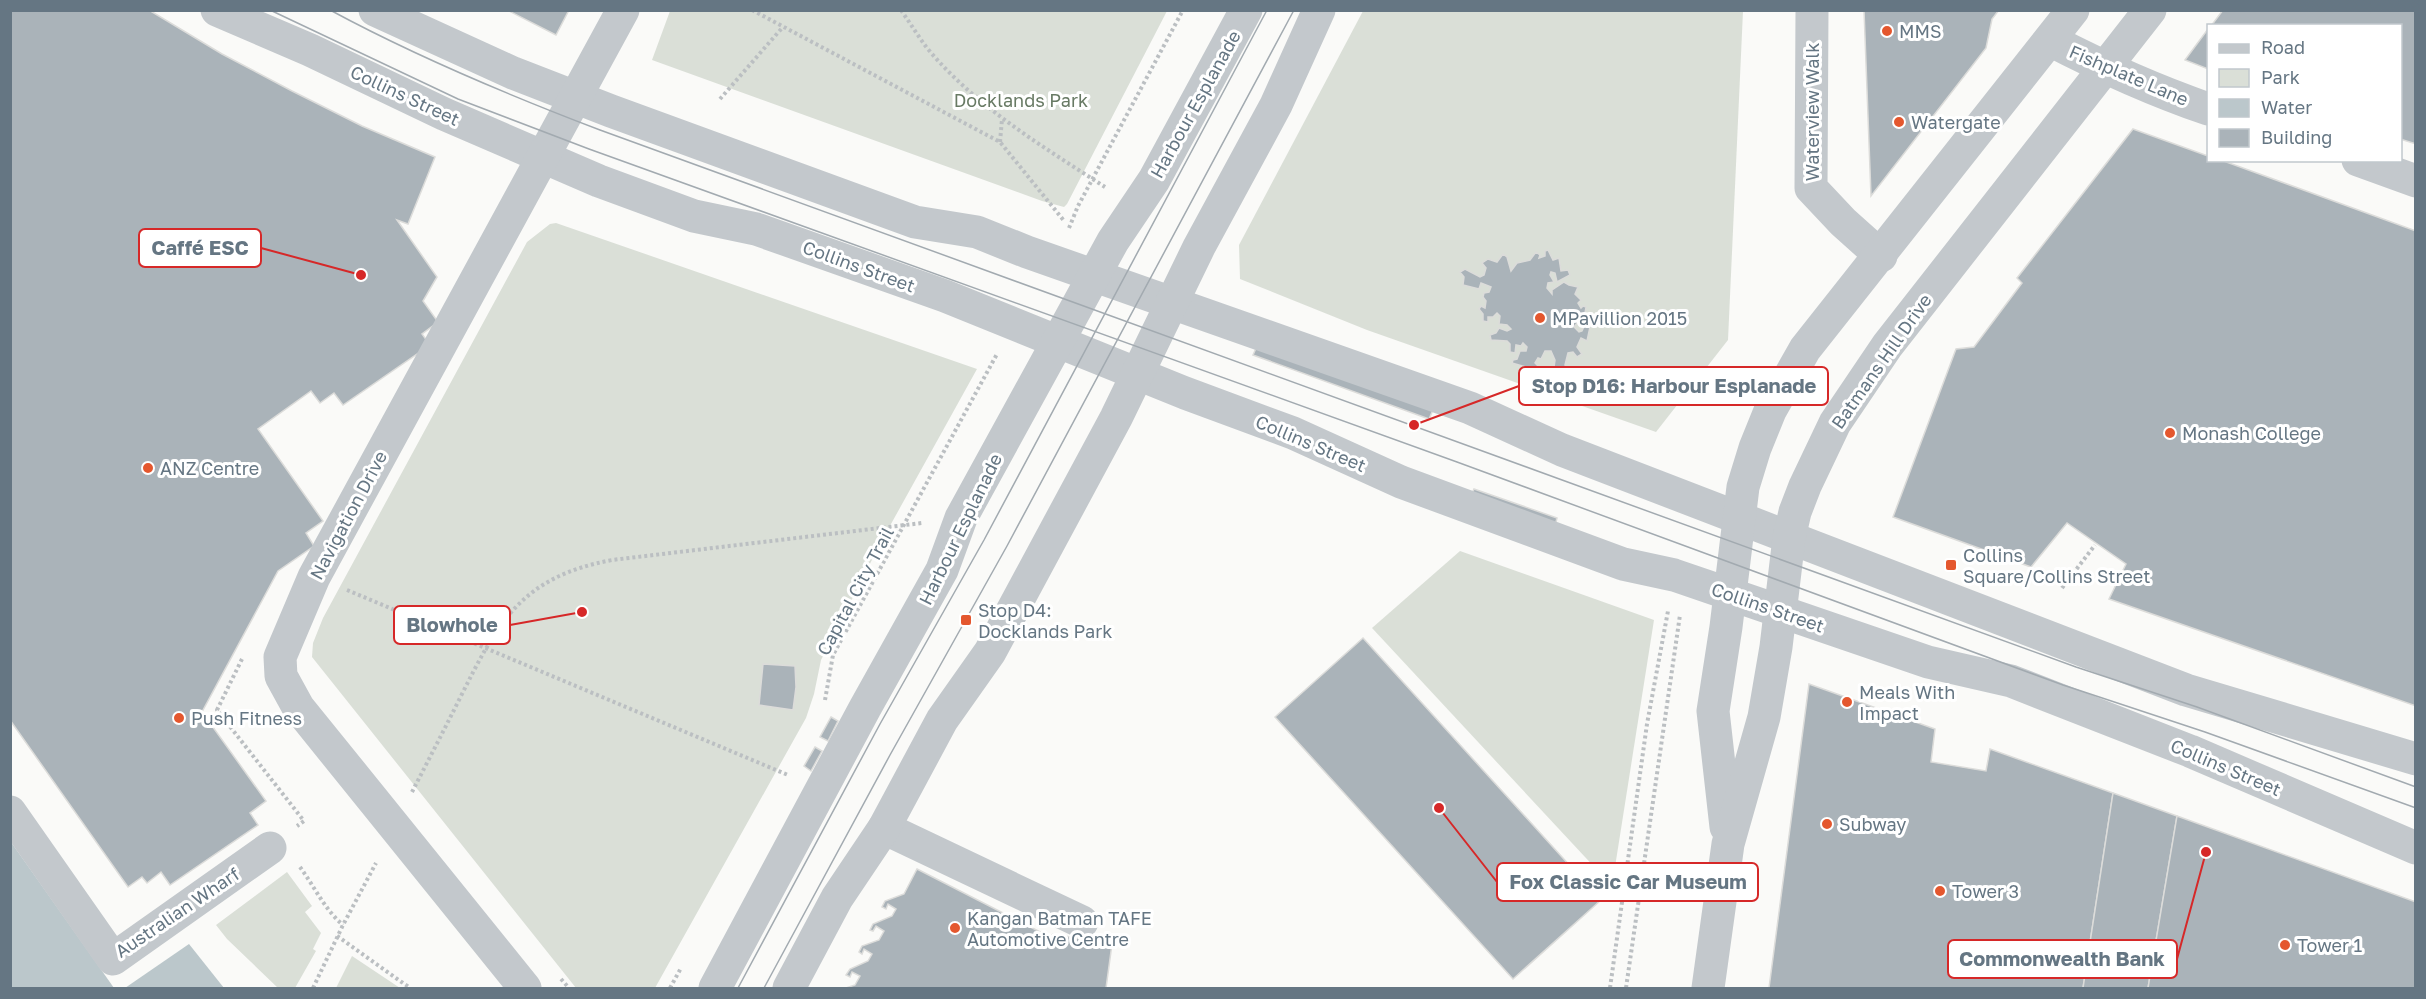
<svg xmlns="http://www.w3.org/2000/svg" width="2426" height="999" viewBox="0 0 2426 999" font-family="'Golos Text',sans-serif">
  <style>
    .green { fill: #dadfd7 }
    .water { fill: #bbc7cb }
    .building { fill: #aab3b9; stroke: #dcdcda; stroke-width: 1.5 }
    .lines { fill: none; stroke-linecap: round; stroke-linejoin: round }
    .path { stroke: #bbbfc2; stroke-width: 4; stroke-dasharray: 3 3; stroke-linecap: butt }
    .minor { stroke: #c3c8cc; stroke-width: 33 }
    .tram { stroke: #a2aab0; stroke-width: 1.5 }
    .poi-dot { fill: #e4572e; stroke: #fff; stroke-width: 2 }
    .labels { text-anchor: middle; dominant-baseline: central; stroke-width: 6; stroke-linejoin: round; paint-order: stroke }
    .poi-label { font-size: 18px; fill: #657683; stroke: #fff; text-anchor: start }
    .street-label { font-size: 18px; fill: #657683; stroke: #fff }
    .park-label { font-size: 18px; fill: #687a64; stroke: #fff }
    .leader { fill: none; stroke: #d62828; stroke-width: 2 }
    .callout-dot { fill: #d62828; stroke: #fff; stroke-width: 2 }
    .callout { fill: #fff; stroke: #d62828; stroke-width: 2 }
    .callout-label { font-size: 20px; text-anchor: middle; font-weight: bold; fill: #657683 }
  </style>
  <rect width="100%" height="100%" fill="#fafaf8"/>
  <!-- green -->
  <g class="green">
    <path d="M 670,11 L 670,10 L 1167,11 L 1067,204 L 1064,207 L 1042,201 L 652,60 Z"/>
    <path d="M 1363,11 L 1743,11 L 1728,340 L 1656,432 L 1367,330 L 1240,279 L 1239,245 Z"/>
    <path d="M 556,223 L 977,369 L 881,542 L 821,660 L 814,694 L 806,718 L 655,988 L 576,988 L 312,657 L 313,643 L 323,618 L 527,242 L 550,224 Z"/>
    <path d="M 1460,551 L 1654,620 L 1612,886 L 1372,628 Z"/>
    <path d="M 287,872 L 312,906 L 305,912 L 321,933 L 313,949 L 316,951 L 295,988 L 278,988 L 227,939 L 216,925 Z"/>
    <path d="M 352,956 L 400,988 L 336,988 Z"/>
  </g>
  <!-- water -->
  <g class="water">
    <path d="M 11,842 L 114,988 L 11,988 Z"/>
    <path d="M 189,944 L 224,988 L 125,988 Z"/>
  </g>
  <!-- building -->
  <g class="building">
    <path d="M 10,10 L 149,10 L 222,54 L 292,91 L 362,126 L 435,157 L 408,224 L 397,220 L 437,277 L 423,301 L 438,322 L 422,334 L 430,345 L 343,405 L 334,393 L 320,403 L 311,391 L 258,429 L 323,521 L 306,533 L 314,546 L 278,571 L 202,712 L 266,801 L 250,813 L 258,825 L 170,885 L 161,872 L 147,883 L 142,877 L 128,887 L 10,720 Z"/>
    <path d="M 507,10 L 569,10 L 556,35 Z"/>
    <path d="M 1864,10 L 1999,10 L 1992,19 L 1986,48 L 1871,196 Z"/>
    <path d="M 2223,10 L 2416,10 L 2416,144 L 2400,139 L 2400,26 L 2211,26 Z"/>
    <path d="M 2208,29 L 2208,69 L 2185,60 Z"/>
    <path d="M 2133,129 L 2208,156 L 2208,160 L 2221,160 L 2416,231 L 2416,706 L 2109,599 L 2126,564 L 2067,523 L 2031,567 L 1893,517 L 1956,349 L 1974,347 L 2022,283 L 2017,278 Z"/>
    <path d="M 1548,250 L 1553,260 L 1559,258 L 1561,271 L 1568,270 L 1570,275 L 1557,282 L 1555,273 L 1551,272 L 1550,275 L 1554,282 L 1548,283 L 1547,288 L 1552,294 L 1552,290 L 1564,282 L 1569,285 L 1578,287 L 1575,294 L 1581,300 L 1578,303 L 1581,308 L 1583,306 L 1586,307 L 1585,313 L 1574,327 L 1579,332 L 1582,331 L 1585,324 L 1590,327 L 1587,341 L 1581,338 L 1577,347 L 1582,354 L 1577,357 L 1573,352 L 1568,353 L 1565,365 L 1567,370 L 1564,374 L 1558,372 L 1554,375 L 1550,369 L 1554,367 L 1555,360 L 1551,351 L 1545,351 L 1541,359 L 1538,358 L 1535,363 L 1539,367 L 1537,373 L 1545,380 L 1541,384 L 1532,378 L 1528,385 L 1522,382 L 1525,376 L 1520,372 L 1524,369 L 1529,372 L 1533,369 L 1512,363 L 1513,360 L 1517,359 L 1520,351 L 1526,351 L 1527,347 L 1523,343 L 1521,346 L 1516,345 L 1515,353 L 1510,352 L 1510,344 L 1507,341 L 1491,340 L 1490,335 L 1496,333 L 1499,328 L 1507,331 L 1511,329 L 1507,325 L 1499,324 L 1500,316 L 1497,313 L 1493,317 L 1488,317 L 1488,322 L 1483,321 L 1483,314 L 1479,309 L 1481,306 L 1485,308 L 1486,301 L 1483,297 L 1484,293 L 1489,292 L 1491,287 L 1481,283 L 1479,289 L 1463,285 L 1464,277 L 1460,272 L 1465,269 L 1480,277 L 1484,275 L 1486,268 L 1482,263 L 1488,259 L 1497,262 L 1503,254 L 1507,257 L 1511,271 L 1517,263 L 1530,260 L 1536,252 L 1540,255 L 1539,258 L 1545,256 L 1545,251 Z"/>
    <path d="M 1257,346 L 1433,410 L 1429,419 L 1253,355 Z"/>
    <path d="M 1474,489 L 1557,518 L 1555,526 L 1471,496 Z"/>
    <path d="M 1363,638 L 1601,900 L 1513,979 L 1275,717 Z"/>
    <path d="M 763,664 L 795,666 L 796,687 L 793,710 L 759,705 Z"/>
    <path d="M 1809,684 L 1935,729 L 1931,762 L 1986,771 L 1990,749 L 2113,793 L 2083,988 L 1769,988 Z"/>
    <path d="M 831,717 L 838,721 L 828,741 L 820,737 Z"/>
    <path d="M 815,747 L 822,751 L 811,771 L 804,766 Z"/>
    <path d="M 2113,793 L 2177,816 L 2148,988 L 2083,988 Z"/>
    <path d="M 2177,816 L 2416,902 L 2416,988 L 2148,988 Z"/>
    <path d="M 917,869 L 1050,937 L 1053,934 L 1112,944 L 1106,988 L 846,988 L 855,985 L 860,976 L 852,972 L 850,977 L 846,975 L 850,969 L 868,961 L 872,954 L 864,949 L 862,954 L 859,952 L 862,946 L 879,940 L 884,931 L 876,926 L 873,931 L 870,930 L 873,924 L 892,916 L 896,909 L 888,904 L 886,909 L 882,907 L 885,901 L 904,894 Z"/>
  </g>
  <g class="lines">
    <!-- path -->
    <g class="path">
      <path d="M 752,10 L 1000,142 L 1065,222"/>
      <path d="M 901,10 C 910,23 918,36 927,48 C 976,107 1042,146 1105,187"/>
      <path d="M 720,99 L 782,28"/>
      <path d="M 1000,142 L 1002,119"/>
      <path d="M 1069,228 L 1078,206 L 1183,10"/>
      <path d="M 2062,588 L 2095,545"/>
      <path d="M 347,590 L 788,775"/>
      <path d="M 242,659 L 217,710 L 304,821 L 297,826"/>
      <path d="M 825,700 L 833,655 L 997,354"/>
      <path d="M 412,792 C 428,761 444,730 460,698 C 498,622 521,577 612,560 L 922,523"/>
      <path d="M 300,867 C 314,886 325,910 343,925"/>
      <path d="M 337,936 L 410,988"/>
      <path d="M 561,979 L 569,988"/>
      <path d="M 313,988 L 343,925 L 376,863"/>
      <path d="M 670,988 L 681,968"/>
      <path d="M 1610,988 L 1647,724 L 1668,611"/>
      <path d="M 1626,988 L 1680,615"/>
    </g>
    <!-- minor -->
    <g class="minor">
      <path d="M 217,10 L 310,50 L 444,114 L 599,181 L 694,216 L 756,229 L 945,296 L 1185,393 L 1293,433 L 1401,482 L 1623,564 L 1674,575 L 1928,662 L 2011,681 L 2190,751 L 2416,848"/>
      <path d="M 375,10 L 513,73 L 611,111 L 915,222 L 977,232 L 1027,252 L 1470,408 L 1562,450 L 2186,690 L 2416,759"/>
      <path d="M 1812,10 L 1811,188 L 1843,222 L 1881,256"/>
      <path d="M 2050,40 C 2102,67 2153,90 2208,109"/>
      <path d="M 2358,160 L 2416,181"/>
      <path d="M 10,812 L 113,959 L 270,848"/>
      <path d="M 1726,827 L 1713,711 L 1726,627 L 1743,487 L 1755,448 L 1770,411 L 1805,349 L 2073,10"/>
      <path d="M 884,828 L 1082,922"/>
      <path d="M 525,988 L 298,707 L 281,676 L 280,657 L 314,577 L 623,10"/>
      <path d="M 715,988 L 865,708 L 942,570 L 961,518 L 1113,241 L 1154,180 L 1246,10"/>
      <path d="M 789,988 L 837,898 L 884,828 L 942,720 L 990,652 L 1116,418 L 1199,247 L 1276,105 L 1319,10"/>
      <path d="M 1708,988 L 1728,844 L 1764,717 L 1776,647 L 1789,538 L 1795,512 L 1805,486 L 1835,423 L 1887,346 L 2150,10"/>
    </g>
    <!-- tram -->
    <g class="tram">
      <path d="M 270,10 L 458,99 L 589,149 L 1457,462 L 2063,685 L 2205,732 L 2416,808"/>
      <path d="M 330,10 C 417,57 508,95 600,130 L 2076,667 L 2197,707 L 2416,787"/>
      <path d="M 738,988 L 880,724 L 984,540 L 1267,10"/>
      <path d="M 764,988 L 890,755 L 1007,546 L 1294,10"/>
    </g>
  </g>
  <!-- markers -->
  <g class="poi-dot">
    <circle cx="1887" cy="31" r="6"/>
    <circle cx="1899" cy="122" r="6"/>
    <circle cx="1540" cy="318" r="6"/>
    <circle cx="2170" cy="433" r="6"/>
    <circle cx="148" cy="468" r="6"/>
    <rect x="1945" y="559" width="12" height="12" rx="3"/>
    <rect x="960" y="614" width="12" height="12" rx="3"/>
    <circle cx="1847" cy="702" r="6"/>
    <circle cx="179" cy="718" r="6"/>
    <circle cx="1827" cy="824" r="6"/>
    <circle cx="1940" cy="891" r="6"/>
    <circle cx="955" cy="928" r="6"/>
    <circle cx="2285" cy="945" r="6"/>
  </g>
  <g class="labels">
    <!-- poi labels -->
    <g class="poi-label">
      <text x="1899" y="31">MMS</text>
      <text x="1911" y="122">Watergate</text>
      <text x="1552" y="318">MPavillion 2015</text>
      <text x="2182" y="433">Monash College</text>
      <text x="160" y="468">ANZ Centre</text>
      <text x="1963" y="555">Collins<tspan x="1963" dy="21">Square/Collins Street</tspan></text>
      <text x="978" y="610">Stop D4:<tspan x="978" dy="21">Docklands Park</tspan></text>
      <text x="1859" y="692">Meals With<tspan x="1859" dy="21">Impact</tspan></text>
      <text x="191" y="718">Push Fitness</text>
      <text x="1839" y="824">Subway</text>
      <text x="1952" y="891">Tower 3</text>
      <text x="967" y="918">Kangan Batman TAFE<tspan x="967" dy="21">Automotive Centre</tspan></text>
      <text x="2297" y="945">Tower 1</text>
    </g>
    <!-- street labels -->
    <g class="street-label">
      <text transform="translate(2129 75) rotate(23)">Fishplate Lane</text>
      <text transform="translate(405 95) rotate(25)">Collins Street</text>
      <text transform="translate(1195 104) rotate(-61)">Harbour Esplanade</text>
      <text transform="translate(1812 112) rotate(-90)">Waterview Walk</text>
      <text transform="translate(859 266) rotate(20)">Collins Street</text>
      <text transform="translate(1881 361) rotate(-55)">Batmans Hill Drive</text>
      <text transform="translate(1311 443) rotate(23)">Collins Street</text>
      <text transform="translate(348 515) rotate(-62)">Navigation Drive</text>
      <text transform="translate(960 529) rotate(-64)">Harbour Esplanade</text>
      <text transform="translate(855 591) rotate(-62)">Capital City Trail</text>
      <text transform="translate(1768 607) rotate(19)">Collins Street</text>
      <text transform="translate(2226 767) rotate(23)">Collins Street</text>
      <text transform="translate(177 912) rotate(-34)">Australian Wharf</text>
    </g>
    <!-- park labels -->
    <g class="park-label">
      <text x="1021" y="100">Docklands Park</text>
    </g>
  </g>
  <!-- callouts -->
  <path class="leader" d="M361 275L261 248M1414 425L1519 386M582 612L510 625M1439 808L1497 882M2206 852L2177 959"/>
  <g class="callout-dot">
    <circle cx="361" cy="275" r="6"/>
    <circle cx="1414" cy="425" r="6"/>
    <circle cx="582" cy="612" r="6"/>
    <circle cx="1439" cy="808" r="6"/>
    <circle cx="2206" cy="852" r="6"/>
  </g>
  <g class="callout">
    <rect x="139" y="229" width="122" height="38" rx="6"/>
    <rect x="1519" y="367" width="309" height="38" rx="6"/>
    <rect x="394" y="606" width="116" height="38" rx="6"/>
    <rect x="1497" y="863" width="261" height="38" rx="6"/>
    <rect x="1948" y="940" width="229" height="38" rx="6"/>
  </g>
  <g class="callout-label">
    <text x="200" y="255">Caffé ESC</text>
    <text x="1674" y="393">Stop D16: Harbour Esplanade</text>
    <text x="452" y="632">Blowhole</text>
    <text x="1628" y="889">Fox Classic Car Museum</text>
    <text x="2062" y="966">Commonwealth Bank</text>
  </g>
  <!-- border -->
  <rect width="2426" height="999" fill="none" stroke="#657683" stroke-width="24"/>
  <!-- legend -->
  <rect x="2207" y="24" width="195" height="138" fill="#ffffff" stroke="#c1c8cd" stroke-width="1.5"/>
  <rect x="2219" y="44" width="30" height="9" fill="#c3c8cc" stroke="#c1c8cd" stroke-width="1.5"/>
  <text x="2261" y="54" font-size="18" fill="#657683">Road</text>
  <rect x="2219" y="69" width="30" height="18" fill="#dadfd7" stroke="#c1c8cd" stroke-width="1.5"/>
  <text x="2261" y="84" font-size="18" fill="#657683">Park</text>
  <rect x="2219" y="99" width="30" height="18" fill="#bbc7cb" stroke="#c1c8cd" stroke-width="1.5"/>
  <text x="2261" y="114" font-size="18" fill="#657683">Water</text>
  <rect x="2219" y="129" width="30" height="18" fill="#aab3b9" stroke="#c1c8cd" stroke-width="1.5"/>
  <text x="2261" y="144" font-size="18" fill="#657683">Building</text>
</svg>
